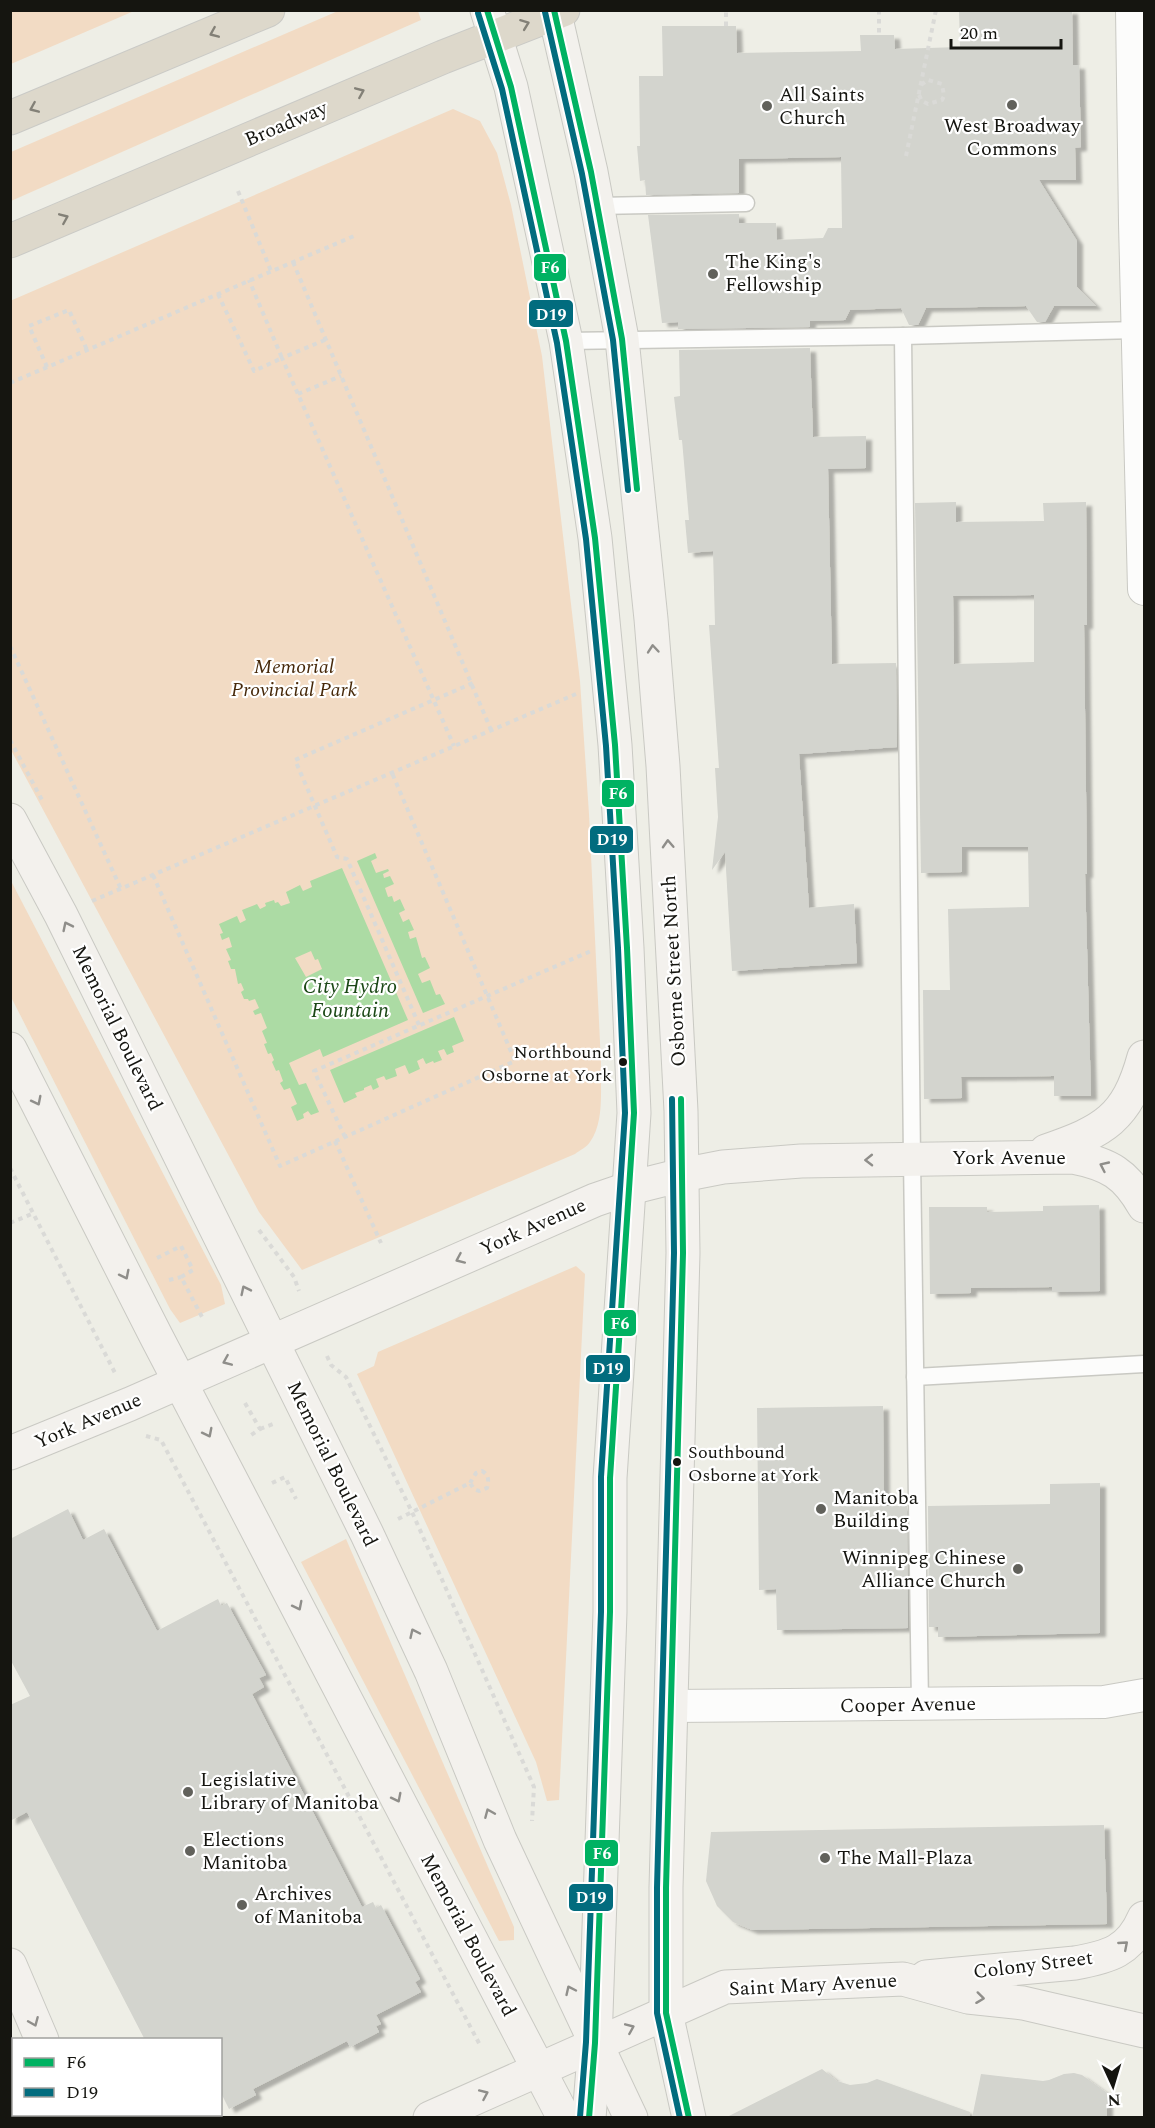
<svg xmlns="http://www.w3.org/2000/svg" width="1155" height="2128" viewBox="0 0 1155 2128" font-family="Spectral,serif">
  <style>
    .green { fill: #f2dbc4 }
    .water { fill: #acdba4; fill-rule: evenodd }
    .building { fill: #d3d4ce; fill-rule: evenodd; filter: url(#shadow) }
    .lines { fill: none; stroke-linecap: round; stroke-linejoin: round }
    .lane-casing { stroke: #c9c9c3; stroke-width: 19 }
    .street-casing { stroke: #c9c9c3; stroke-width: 34 }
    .secondary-casing { stroke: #c9c9c3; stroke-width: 35 }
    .highway-casing { stroke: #cacac6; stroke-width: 35 }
    .path { stroke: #dadad7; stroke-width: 4; stroke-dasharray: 4.5 4.5; stroke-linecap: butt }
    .lane { stroke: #fcfcfb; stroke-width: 16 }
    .street { stroke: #fcfcfb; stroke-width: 32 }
    .secondary { stroke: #f3f1ed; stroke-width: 33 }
    .highway { stroke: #ddd8cb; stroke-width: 33 }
    .bus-1-casing { stroke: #fff; stroke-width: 10 }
    .bus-2-casing { stroke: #fff; stroke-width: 10 }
    .bus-1 { stroke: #00b262; stroke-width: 6 }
    .bus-2 { stroke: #026c7e; stroke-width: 6 }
    .oneway { stroke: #838077 }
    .oneway2 { stroke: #8f8e8a }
    .poi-dot { fill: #61615b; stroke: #fff; stroke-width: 2 }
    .bus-dot { fill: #151510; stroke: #fff; stroke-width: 2 }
    .labels { text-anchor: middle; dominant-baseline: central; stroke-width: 4.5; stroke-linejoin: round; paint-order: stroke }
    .bus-label { font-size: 18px; fill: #151510; stroke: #fff; text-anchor: end }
    .poi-label { font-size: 20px; fill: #151510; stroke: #fff; text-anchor: start }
    .street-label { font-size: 20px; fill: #151510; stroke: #fff }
    .park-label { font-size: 20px; font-style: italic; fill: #47290a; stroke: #fff }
    .water-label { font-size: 21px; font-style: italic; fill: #1b4816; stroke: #fff }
    .line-badge { stroke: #fff; stroke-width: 2 }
    .badge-label { font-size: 16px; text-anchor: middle; font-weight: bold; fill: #fff }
  </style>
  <defs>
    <filter id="shadow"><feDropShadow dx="6" dy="4" stdDeviation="1.5" flood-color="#0004"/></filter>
  </defs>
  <rect width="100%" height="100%" fill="#eeeee6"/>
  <!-- green -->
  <g class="green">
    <path d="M 11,10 L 134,10 L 134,11 L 11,64 Z"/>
    <path d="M 338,11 L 418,11 L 421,20 L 11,201 L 11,152 Z"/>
    <path d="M 453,109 L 480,121 L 497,153 L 511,205 L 542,356 L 580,681 L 589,814 L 601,1063 C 600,1088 605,1121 590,1142 C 587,1147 580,1150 575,1154 L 302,1270 L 259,1212 L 11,750 L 10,301 Z"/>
    <path d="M 10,879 L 221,1285 L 225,1304 L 180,1323 L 170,1309 L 11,997 Z"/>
    <path d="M 576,1266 L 585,1274 L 559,1800 L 547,1801 L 536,1762 L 357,1374 L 374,1366 L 378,1352 Z"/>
    <path d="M 346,1539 L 514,1927 L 514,1940 L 499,1941 L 301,1562 Z"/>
  </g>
  <!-- water -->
  <g class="water">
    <path d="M 375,853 L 377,858 L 371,861 L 376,873 L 388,869 L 389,871 L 383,874 L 384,878 L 390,876 L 394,884 L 385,888 L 388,897 L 392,896 L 394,902 L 400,899 L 405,910 L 399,913 L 403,922 L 409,919 L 414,930 L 408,932 L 410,939 L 416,937 L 422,958 L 425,957 L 430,968 L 418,974 L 422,983 L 430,980 L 436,995 L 440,994 L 445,1004 L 423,1013 L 357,861 Z"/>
    <path d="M 342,868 L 408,1020 L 323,1057 L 320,1049 L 289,1063 L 299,1085 L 306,1083 L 319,1112 L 311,1115 L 308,1111 L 303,1114 L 304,1118 L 297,1121 L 291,1107 L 297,1104 L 290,1088 L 284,1090 L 280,1083 L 283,1081 L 279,1070 L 276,1071 L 272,1062 L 274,1060 L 271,1053 L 268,1054 L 264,1044 L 267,1043 L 262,1031 L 267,1028 L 261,1013 L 255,1015 L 253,1011 L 259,1008 L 255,999 L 249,1001 L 248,999 L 244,999 L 241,992 L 244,990 L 241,983 L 238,984 L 235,969 L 231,969 L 228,961 L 231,960 L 226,949 L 232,947 L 229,937 L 222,940 L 220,934 L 223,933 L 219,924 L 237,916 L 240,923 L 246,920 L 242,910 L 257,904 L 260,909 L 266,906 L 265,903 L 274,900 L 275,903 L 278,902 L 281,906 L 290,903 L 286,892 L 300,885 L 303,891 L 312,887 L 310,881 ZM 311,951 L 315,960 L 318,959 L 322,969 L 306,977 L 295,958 Z"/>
    <path d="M 454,1017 L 464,1041 L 452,1046 L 454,1052 L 447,1055 L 444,1049 L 438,1051 L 442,1060 L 434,1063 L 433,1061 L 426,1064 L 423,1058 L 417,1061 L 420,1069 L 409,1074 L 405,1065 L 395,1069 L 397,1076 L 386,1080 L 384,1076 L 376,1079 L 379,1087 L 373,1090 L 371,1085 L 364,1088 L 364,1090 L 355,1093 L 357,1097 L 344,1103 L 330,1070 Z"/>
  </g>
  <!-- building -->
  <g class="building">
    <path d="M 959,10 L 1072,10 L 1073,65 L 1079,65 L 1081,147 L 1075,148 L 1076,180 L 1039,180 L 1077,241 L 1077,287 L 1096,306 L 1054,306 L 1045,322 L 1037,322 L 1026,306 L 926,308 L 918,325 L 909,325 L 901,308 L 850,310 L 845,320 L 810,321 L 810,327 L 678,329 L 678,322 L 662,323 L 648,215 L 739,214 L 739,223 L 776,223 L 777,240 L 823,238 L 828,228 L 842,228 L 841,157 L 739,159 L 739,193 L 646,195 L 645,180 L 640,181 L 637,146 L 640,146 L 639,76 L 663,76 L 662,26 L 736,26 L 737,53 L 861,51 L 860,35 L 894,35 L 895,49 L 960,47 Z"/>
    <path d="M 810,348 L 813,437 L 866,436 L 866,468 L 828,469 L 832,664 L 896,663 L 897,747 L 799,754 L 809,908 L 854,904 L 857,963 L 732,971 L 725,852 L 712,870 L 718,817 L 715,768 L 719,768 L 709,625 L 715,625 L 713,551 L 688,553 L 685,520 L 689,520 L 682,440 L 679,440 L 674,397 L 680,396 L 679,350 Z"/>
    <path d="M 956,502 L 956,522 L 1044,521 L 1043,503 L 1086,502 L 1087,625 L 1084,625 L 1087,874 L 1085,874 L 1091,1096 L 1054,1096 L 1054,1076 L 961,1077 L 962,1098 L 924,1099 L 923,990 L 950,990 L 948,909 L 1029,907 L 1028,847 L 962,847 L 962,872 L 921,873 L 915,503 ZM 1034,595 L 1034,662 L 954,664 L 953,596 Z"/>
    <path d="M 1099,1205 L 1100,1291 L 1052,1292 L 1052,1287 L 971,1288 L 971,1293 L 930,1294 L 929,1207 L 987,1207 L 987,1212 L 1043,1211 L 1043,1206 Z"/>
    <path d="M 883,1406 L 884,1506 L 907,1506 L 908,1628 L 777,1630 L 776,1589 L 759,1590 L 757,1408 Z"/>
    <path d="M 1100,1483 L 1100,1633 L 938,1637 L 938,1627 L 929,1627 L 928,1506 L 1050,1504 L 1050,1484 Z"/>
    <path d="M 68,1509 L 83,1540 L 104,1529 L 157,1631 L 218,1599 L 221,1606 L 227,1603 L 266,1675 L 259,1678 L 264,1687 L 252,1694 L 362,1907 L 373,1902 L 376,1908 L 381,1905 L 420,1979 L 415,1982 L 421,1992 L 376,2015 L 381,2024 L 376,2026 L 379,2032 L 350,2047 L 347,2041 L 253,2089 L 256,2095 L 229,2109 L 220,2091 L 220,2040 L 145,2040 L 27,1812 L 10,1821 L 10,1705 L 30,1696 L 10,1659 L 10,1539 Z"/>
    <path d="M 1104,1825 L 1107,1924 L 752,1930 L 733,1922 L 717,1906 L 706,1881 L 711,1832 Z"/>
    <path d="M 822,2069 L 837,2081 L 850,2085 L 867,2083 L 877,2079 L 970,2112 L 969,2118 L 725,2118 Z"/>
    <path d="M 1074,2073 L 1082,2075 L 1107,2093 L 1107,2118 L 972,2118 L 981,2074 L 1043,2081 L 1049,2080 L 1064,2074 Z"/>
  </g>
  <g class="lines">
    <!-- lane casing -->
    <g class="lane-casing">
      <g id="lane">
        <path d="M 598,206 L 746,203"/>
        <path d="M 903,336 L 1137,330"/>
        <path d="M 566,341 L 903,336 L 912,1159 L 920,1705"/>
        <path d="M 915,1377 L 1144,1364"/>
      </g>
    </g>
    <!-- street casing -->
    <g class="street-casing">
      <g id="street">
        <path d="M 1132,10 L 1135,223 L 1144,589"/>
        <path d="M 671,1706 L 1104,1702 L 1144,1695"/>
      </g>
    </g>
    <!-- secondary casing -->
    <g class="secondary-casing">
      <g id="secondary">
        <path d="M 487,10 L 511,87 L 566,341 L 595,538 L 615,745 L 627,948 L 634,1113 L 610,1478 L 610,1612 L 595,2043 L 589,2118"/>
        <path d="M 554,10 L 591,172 L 622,339 L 651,619 L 663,766 L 681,1111 L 683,1253 L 666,1888 L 666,2013 L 689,2118"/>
        <path d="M 10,820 L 61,915 L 367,1534 L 431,1671 L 500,1840 L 631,2118"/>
        <path d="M 10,1049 L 156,1336 L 564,2118"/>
        <path d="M 1046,1151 C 1104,1131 1127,1119 1144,1057"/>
        <path d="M 10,1453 L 130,1404 L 595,1200 L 630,1188 L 682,1175 L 723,1167 L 801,1161 L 1073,1157 C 1109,1164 1126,1174 1144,1206"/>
        <path d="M 10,1965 L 42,2040"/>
        <path d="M 926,1977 L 1075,1963 C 1109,1957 1130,1951 1144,1918"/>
        <path d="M 73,2114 L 75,2118"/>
        <path d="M 430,2118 L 725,1987 L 903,1979 L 968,1997 L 1023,2003 L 1144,2031"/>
      </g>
    </g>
    <!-- highway casing -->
    <g class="highway-casing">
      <g id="highway">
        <path d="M 10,118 L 268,10"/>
        <path d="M 10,241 L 443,57 L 563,10"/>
      </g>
    </g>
    <!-- path -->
    <g class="path">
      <path d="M 879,10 L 879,35"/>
      <path d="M 726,26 L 726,10"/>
      <path d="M 919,95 L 922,101 L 928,104 L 942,100 L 944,96 L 942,84 L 928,80 L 921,85"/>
      <path d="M 906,156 L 936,10"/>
      <path d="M 238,191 L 271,271"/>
      <path d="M 293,262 L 491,730"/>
      <path d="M 218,294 L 254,371 L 282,358 L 249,280"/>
      <path d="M 325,340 L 282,358 L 454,746"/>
      <path d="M 47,367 L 29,326 L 69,310 L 87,350"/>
      <path d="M 10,383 L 354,236"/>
      <path d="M 298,394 L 341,376"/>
      <path d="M 10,646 L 121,889"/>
      <path d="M 10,740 L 42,800"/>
      <path d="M 153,875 L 280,1166 L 515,1061 L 392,773"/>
      <path d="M 92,901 L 576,694"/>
      <path d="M 419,1025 L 347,859 L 337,857 L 295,760 L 473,683"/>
      <path d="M 345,1137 L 314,1071 L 591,951"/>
      <path d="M 335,1141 L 381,1243"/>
      <path d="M 10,1168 L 115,1373"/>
      <path d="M 10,1223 L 34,1213"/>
      <path d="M 259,1230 L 294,1277 L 299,1291"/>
      <path d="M 157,1258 L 181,1246 L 193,1270 L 181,1277 L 202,1317"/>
      <path d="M 169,1280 L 181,1277"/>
      <path d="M 327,1356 L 331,1365 L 346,1377 L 412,1512 L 534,1787 L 532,1821"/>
      <path d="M 245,1403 L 260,1429 L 248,1437"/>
      <path d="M 260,1429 L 273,1424"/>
      <path d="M 146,1436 L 161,1440 L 481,2047"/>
      <path d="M 272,1483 L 285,1477 L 296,1499"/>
      <path d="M 398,1519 L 470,1483 L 474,1489 L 479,1491 L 487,1488 C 489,1480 489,1475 482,1471 L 476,1473 L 470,1483"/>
    </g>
    <!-- lane -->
    <use href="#lane" class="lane"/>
    <!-- street -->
    <use href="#street" class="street"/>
    <!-- secondary -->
    <use href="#secondary" class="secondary"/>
    <!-- highway -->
    <use href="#highway" class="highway"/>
    <!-- bus-1 casing -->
    <g class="bus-1-casing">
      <g id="bus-1">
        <path d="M 487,10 L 511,87 L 566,341 L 595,538 L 615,745 L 627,948 L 634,1113 L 610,1478 L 610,1612 L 595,2043 L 589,2118"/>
        <path d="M 554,10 L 591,172 L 622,339 L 637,489"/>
        <path d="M 681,1099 L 683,1253 L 666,1888 L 666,2013 L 689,2118"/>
      </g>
    </g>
    <!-- bus-2 casing -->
    <g class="bus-2-casing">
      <g id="bus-2">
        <path d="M 545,12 L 582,174 L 613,340 L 628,490"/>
        <path d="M 478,13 L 502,89 L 557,343 L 586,539 L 606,746 L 618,948 L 625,1113 L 601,1477 L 601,1612 L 586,2042 L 580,2117"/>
        <path d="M 672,1099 L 674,1253 L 657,1888 L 657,2013 L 680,2118"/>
      </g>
    </g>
    <!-- bus-1 -->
    <use href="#bus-1" class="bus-1"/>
    <!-- bus-2 -->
    <use href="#bus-2" class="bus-2"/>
  </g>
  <!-- one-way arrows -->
  <defs><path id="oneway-chevron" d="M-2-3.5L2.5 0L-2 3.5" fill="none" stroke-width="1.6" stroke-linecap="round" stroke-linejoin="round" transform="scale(1.5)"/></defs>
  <g class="oneway">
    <use href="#oneway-chevron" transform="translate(525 24) rotate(-21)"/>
    <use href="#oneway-chevron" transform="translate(214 33) rotate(157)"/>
    <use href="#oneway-chevron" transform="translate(360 92) rotate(-23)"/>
    <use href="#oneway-chevron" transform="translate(34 108) rotate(157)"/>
    <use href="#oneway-chevron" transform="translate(64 218) rotate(-23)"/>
  </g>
  <g class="oneway2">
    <use href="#oneway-chevron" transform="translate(653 649) rotate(-95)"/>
    <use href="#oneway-chevron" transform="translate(668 844) rotate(-93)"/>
    <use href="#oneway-chevron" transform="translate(67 926) rotate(-116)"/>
    <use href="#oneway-chevron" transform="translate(37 1101) rotate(63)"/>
    <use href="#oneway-chevron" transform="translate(869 1160) rotate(179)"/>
    <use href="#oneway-chevron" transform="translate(1104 1166) rotate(-155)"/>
    <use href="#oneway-chevron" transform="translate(460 1259) rotate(156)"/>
    <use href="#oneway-chevron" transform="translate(125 1275) rotate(63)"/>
    <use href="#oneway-chevron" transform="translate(245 1290) rotate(-116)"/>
    <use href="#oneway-chevron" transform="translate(227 1361) rotate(157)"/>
    <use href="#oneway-chevron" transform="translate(208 1433) rotate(63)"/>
    <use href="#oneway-chevron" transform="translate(298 1606) rotate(63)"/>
    <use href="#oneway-chevron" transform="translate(414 1633) rotate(-115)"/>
    <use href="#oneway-chevron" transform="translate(397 1798) rotate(63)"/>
    <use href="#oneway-chevron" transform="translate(489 1813) rotate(-113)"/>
    <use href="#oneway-chevron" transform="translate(1124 1945) rotate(-41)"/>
    <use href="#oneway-chevron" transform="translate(570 1990) rotate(-115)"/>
    <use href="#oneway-chevron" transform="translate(980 1998) rotate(7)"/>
    <use href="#oneway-chevron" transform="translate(34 2022) rotate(67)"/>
    <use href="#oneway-chevron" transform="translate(630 2028) rotate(-23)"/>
    <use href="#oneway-chevron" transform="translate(484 2094) rotate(-24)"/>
  </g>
  <!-- markers -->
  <g class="poi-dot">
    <circle cx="1012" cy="105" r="6"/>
    <circle cx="767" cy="106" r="6"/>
    <circle cx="713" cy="274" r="6"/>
    <circle cx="821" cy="1509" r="6"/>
    <circle cx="1018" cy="1569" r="6"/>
    <circle cx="188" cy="1792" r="6"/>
    <circle cx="190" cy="1851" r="6"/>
    <circle cx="825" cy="1858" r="6"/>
    <circle cx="242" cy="1905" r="6"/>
  </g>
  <g class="bus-dot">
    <circle cx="623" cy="1062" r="5"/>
    <circle cx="677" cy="1462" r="5"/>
  </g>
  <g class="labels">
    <!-- bus labels -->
    <g class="bus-label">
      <text x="612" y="1052">Northbound<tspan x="612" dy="23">Osborne at York</tspan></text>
      <text x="688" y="1452" text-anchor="start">Southbound<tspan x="688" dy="23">Osborne at York</tspan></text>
    </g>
    <!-- poi labels -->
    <g class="poi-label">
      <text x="779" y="95">All Saints<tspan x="779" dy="23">Church</tspan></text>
      <text x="1012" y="126" text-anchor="middle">West Broadway<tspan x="1012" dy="23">Commons</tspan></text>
      <text x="725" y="262">The King's<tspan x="725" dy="23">Fellowship</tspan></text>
      <text x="833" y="1498">Manitoba<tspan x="833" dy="23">Building</tspan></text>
      <text x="1006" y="1558" text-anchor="end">Winnipeg Chinese<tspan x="1006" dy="23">Alliance Church</tspan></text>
      <text x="200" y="1780">Legislative<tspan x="200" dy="23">Library of Manitoba</tspan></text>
      <text x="202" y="1840">Elections<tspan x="202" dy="23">Manitoba</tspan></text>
      <text x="837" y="1858">The Mall-Plaza</text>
      <text x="254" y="1894">Archives<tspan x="254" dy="23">of Manitoba</tspan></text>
    </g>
    <!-- street labels -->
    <g class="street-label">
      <text transform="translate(286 124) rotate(-23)">Broadway</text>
      <text transform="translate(674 971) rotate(-93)">Osborne Street North</text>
      <text transform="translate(117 1028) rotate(64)">Memorial Boulevard</text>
      <text x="1009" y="1158">York Avenue</text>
      <text transform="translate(533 1227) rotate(-24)">York Avenue</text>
      <text transform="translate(88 1421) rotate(-23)">York Avenue</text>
      <text transform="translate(332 1464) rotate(64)">Memorial Boulevard</text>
      <text transform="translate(908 1705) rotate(-1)">Cooper Avenue</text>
      <text transform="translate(468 1935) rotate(62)">Memorial Boulevard</text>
      <text transform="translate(1033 1965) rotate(-7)">Colony Street</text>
      <text transform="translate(813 1985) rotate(-3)">Saint Mary Avenue</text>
    </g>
    <!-- park labels -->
    <g class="park-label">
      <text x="294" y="667">Memorial<tspan x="294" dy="23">Provincial Park</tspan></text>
    </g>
    <!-- water labels -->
    <g class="water-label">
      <text x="350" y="987">City Hydro<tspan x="350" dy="24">Fountain</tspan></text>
    </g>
  </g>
  <g class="line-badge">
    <rect x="533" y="253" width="34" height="29" rx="6" fill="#00b262"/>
    <rect x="528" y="299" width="46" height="29" rx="6" fill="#026c7e"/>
    <rect x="601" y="779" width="34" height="29" rx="6" fill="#00b262"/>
    <rect x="589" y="825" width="45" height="29" rx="6" fill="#026c7e"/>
    <rect x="603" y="1309" width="34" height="28" rx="6" fill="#00b262"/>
    <rect x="585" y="1354" width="46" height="29" rx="6" fill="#026c7e"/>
    <rect x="584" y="1839" width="35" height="28" rx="6" fill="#00b262"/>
    <rect x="568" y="1883" width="46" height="29" rx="6" fill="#026c7e"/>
  </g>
  <g class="badge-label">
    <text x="550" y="273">F6</text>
    <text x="551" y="320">D19</text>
    <text x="618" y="799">F6</text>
    <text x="612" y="845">D19</text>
    <text x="620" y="1329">F6</text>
    <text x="608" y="1374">D19</text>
    <text x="602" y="1859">F6</text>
    <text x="591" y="1903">D19</text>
  </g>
  <!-- border -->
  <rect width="1155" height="2128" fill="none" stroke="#151510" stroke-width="24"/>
  <!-- legend -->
  <rect x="12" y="2038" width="210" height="78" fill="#ffffff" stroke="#a1a19f" stroke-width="1.5"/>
  <rect x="24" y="2058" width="30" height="9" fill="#00b262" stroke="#a1a19f" stroke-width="1.5"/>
  <text x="66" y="2068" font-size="18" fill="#151510">F6</text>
  <rect x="24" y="2088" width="30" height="9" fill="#026c7e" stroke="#a1a19f" stroke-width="1.5"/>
  <text x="66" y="2098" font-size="18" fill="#151510">D19</text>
  <!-- north arrow -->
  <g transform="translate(1113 2086) rotate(176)" stroke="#ffffff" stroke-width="4.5" paint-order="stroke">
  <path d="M0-4.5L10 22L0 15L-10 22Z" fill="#151510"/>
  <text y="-9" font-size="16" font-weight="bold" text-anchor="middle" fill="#151510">N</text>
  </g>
  <!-- scale -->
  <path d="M951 39v9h110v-9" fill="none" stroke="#151510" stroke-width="3"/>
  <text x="960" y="39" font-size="18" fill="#151510" stroke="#ffffff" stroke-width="4.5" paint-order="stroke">20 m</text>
</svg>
